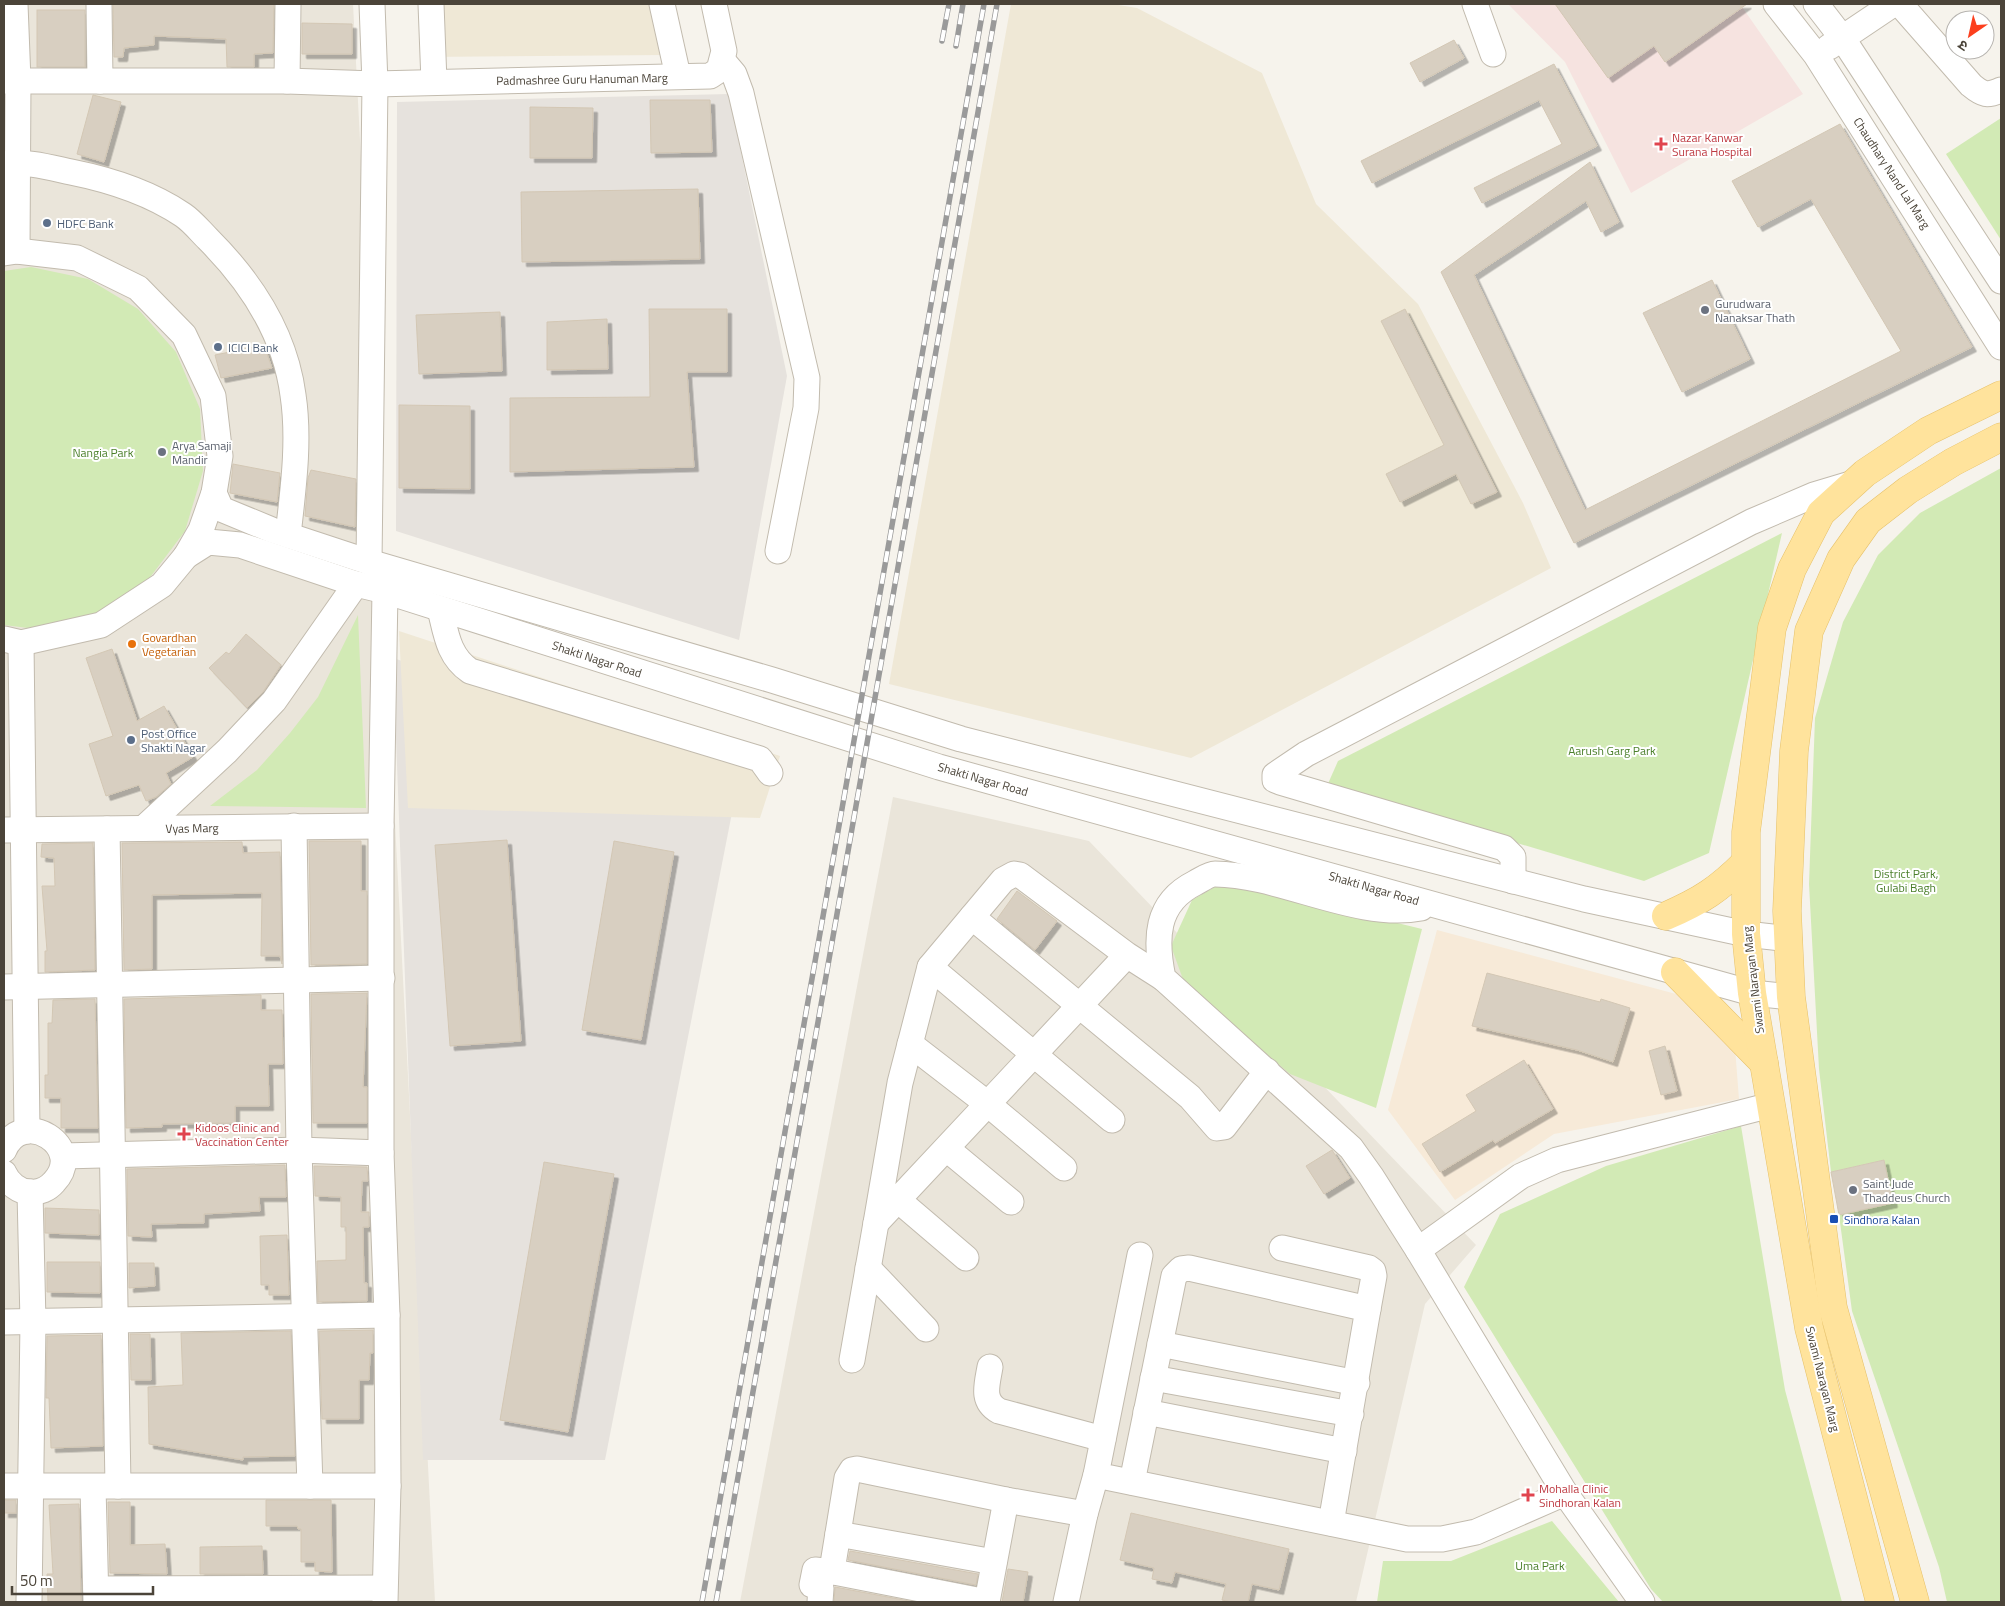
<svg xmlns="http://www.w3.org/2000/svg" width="2005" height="1606" viewBox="0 0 2005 1606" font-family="'Titillium Web','Noto Sans Devanagari',sans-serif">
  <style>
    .residential { fill: #eae5da }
    .commercial { fill: #f7ead8 }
    .industrial { fill: #e6e2dd }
    .education { fill: #efe8d6 }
    .medical { fill: #f6e3e0 }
    .green { fill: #d2eab5 }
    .building { fill: #d8cfc1; stroke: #d3c7b4; filter: url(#shadow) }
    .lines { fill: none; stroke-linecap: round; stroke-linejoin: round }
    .minor-casing { stroke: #c2bbae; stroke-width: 27 }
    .major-casing { stroke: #e6c16a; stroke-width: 29 }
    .minor { stroke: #fff; stroke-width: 25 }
    .major { stroke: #ffe39c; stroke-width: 28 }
    .rail-casing { stroke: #9a9a9a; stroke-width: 5.5 }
    .rail { stroke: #fff; stroke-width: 4; stroke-dasharray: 11; stroke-linecap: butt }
    .health-dot { fill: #e0444e; stroke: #fff; stroke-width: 2 }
    .service-dot { fill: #5c6f8a; stroke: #fff; stroke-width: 2 }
    .worship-dot { fill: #6b7280; stroke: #fff; stroke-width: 2 }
    .food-dot { fill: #e8710a; stroke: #fff; stroke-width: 2 }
    .transit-dot { fill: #1a4fb4; stroke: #fff; stroke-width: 2 }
    .labels { text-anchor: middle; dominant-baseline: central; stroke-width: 4; stroke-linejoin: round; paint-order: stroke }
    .street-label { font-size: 12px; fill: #4b4439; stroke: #fff }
    .health-label { font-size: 12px; fill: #be3a42; stroke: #fff; text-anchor: start }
    .service-label { font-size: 12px; fill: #4e5e75; stroke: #fff; text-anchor: start }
    .worship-label { font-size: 12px; fill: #5b616d; stroke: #fff; text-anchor: start }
    .park-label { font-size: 12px; fill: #4a7f2a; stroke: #fff }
    .food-label { font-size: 12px; fill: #c56008; stroke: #fff; text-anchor: start }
    .transit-label { font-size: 12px; fill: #164399; stroke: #fff; text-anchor: start }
  </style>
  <defs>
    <filter id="shadow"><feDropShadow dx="4.5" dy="4.5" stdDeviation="0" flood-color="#0004"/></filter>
  </defs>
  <rect width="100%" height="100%" fill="#f6f3ec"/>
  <!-- residential -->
  <g class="residential">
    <path d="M 4,4 L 353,4 L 435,1602 L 4,1602 Z"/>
    <path d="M 893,797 L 1089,841 L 1476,1245 L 1425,1304 L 1356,1602 L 740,1602 Z"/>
  </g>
  <!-- commercial -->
  <path class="commercial" d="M 1437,930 L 1732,1009 L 1739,1099 L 1554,1134 L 1455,1200 L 1388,1110 Z"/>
  <!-- industrial -->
  <g class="industrial">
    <path d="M 729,94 L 787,376 L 739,640 L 396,531 L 397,102 Z"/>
    <path d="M 393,658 L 740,772 L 605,1460 L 423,1460 Z"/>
  </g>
  <!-- education -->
  <g class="education">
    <path d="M 420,4 L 655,4 L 666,55 L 424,57 Z"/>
    <path d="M 1011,4 L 1112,4 L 1137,8 L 1262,73 L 1316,204 L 1418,304 L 1523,503 L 1551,568 L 1191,758 L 889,684 Z"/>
    <path d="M 399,631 L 780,756 L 760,818 L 408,808 Z"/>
  </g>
  <!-- medical -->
  <path class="medical" d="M 1508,4 L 1740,4 L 1803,94 L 1631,193 L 1565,62 Z"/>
  <!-- green -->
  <g class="green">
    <path d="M 2001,118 L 2001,240 L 1946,154 Z"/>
    <path d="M 31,267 L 88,279 L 138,309 L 176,352 L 200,409 L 203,471 L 185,531 L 148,580 L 96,614 L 36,629 L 4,625 L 4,271 Z"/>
    <path d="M 2001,468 L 2001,1602 L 1947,1602 L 1939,1567 L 1852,1311 L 1839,1215 L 1892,1203 L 1884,1160 L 1831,1172 L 1819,1069 L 1809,884 L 1815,718 L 1843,622 L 1878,555 L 1920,513 Z"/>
    <path d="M 1782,533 L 1709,853 L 1644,881 L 1327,786 L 1338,761 Z"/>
    <path d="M 358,615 L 366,808 L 210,806 L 257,770 L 290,733 L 318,697 Z"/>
    <path d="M 1225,881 L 1422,929 L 1376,1108 L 1290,1074 L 1185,985 L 1171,946 L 1192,900 Z"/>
    <path d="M 1741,1126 L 1785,1390 L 1842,1602 L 1663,1602 L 1651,1589 L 1464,1287 L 1500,1214 L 1606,1166 Z"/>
    <path d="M 1552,1521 L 1619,1602 L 1377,1602 L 1383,1561 L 1451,1561 Z"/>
  </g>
  <!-- building -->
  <g class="building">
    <path d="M 113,4 L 274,4 L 273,53 L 254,54 L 254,67 L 227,67 L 226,39 L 154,36 L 154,45 L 124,48 L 123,57 L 114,57 Z"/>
    <path d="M 1555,4 L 1747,4 L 1665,62 L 1654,46 L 1608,78 Z"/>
    <rect x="37" y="10" width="48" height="57"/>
    <path d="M 302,23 L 352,24 L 352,54 L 302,54 Z"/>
    <path d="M 1454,40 L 1464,58 L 1420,82 L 1410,63 Z"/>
    <path d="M 1554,64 L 1597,146 L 1482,203 L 1474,188 L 1562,144 L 1539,100 L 1372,183 L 1361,161 Z"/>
    <path d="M 93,95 L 121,102 L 104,162 L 77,154 Z"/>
    <path d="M 650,100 L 710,100 L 712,152 L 651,153 Z"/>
    <path d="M 530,107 L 593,108 L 592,158 L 530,158 Z"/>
    <path d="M 1840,124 L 1972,347 L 1574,543 L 1441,272 L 1590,162 L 1619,222 L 1601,232 L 1586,201 L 1474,275 L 1585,510 L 1901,351 L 1811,199 L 1758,227 L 1732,181 Z"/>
    <path d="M 698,189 L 700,259 L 522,262 L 521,192 Z"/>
    <path d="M 1712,280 L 1750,359 L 1682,392 L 1643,313 Z"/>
    <path d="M 649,309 L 727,309 L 727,372 L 687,372 L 694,467 L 510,472 L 510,398 L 650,397 Z"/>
    <path d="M 1405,309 L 1497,492 L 1471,504 L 1456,474 L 1400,502 L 1386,474 L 1444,445 L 1381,321 Z"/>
    <path d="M 500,312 L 502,371 L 419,374 L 416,315 Z"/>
    <path d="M 607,319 L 608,369 L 547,370 L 547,322 Z"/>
    <path d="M 264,345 L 272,368 L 221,378 L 215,355 Z"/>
    <path d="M 399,405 L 470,406 L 470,489 L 399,488 Z"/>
    <path d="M 233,464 L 280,473 L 277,502 L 230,493 Z"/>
    <path d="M 311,470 L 356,479 L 355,527 L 305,516 L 308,478 Z"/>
    <path d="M 246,634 L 281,665 L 263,692 L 247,708 L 209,668 L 226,652 L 229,654 Z"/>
    <path d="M 112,649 L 137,721 L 164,706 L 193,757 L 166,773 L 171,784 L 156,797 L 146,801 L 139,785 L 106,796 L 89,744 L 113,736 L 86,658 Z"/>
    <path d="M 507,840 L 521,1041 L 450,1046 L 435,845 Z"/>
    <path d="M 309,841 L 361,841 L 361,891 L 367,891 L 367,964 L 311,965 Z"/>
    <path d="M 614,841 L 674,852 L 641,1040 L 582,1030 Z"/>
    <path d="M 242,842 L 243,853 L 280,852 L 282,964 L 280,956 L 261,956 L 262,893 L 152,895 L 152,969 L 124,970 L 122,843 Z"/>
    <path d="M 93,843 L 95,970 L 45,972 L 45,951 L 47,951 L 42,886 L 55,886 L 54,858 L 41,857 L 42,844 Z"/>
    <path d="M 1017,891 L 1057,921 L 1035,950 L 997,919 Z"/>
    <path d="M 1487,973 L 1600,1002 L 1601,999 L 1630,1008 L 1613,1062 L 1577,1050 L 1472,1026 Z"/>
    <path d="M 367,993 L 363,1087 L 367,1087 L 367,1123 L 313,1123 L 311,994 Z"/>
    <path d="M 261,995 L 261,1010 L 282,1010 L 283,1064 L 268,1064 L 269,1106 L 235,1106 L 235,1123 L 162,1124 L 162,1127 L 126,1128 L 124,999 Z"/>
    <path d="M 95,999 L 98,1128 L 61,1128 L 61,1098 L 45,1098 L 45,1075 L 48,1075 L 48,1023 L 52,1023 L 53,1000 Z"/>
    <path d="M 1665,1046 L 1677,1091 L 1661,1095 L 1649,1051 Z"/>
    <path d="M 1524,1060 L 1553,1109 L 1495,1143 L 1493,1140 L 1440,1172 L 1422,1144 L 1476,1111 L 1466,1095 Z"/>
    <path d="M 1332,1150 L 1350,1178 L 1324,1194 L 1306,1166 Z"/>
    <path d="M 1884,1160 L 1893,1203 L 1839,1215 L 1831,1172 Z"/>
    <path d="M 544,1162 L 614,1174 L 568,1432 L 500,1420 Z"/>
    <path d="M 285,1165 L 286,1197 L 259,1197 L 260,1211 L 204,1214 L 204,1223 L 151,1224 L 152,1237 L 128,1236 L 127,1169 Z"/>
    <path d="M 314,1166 L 367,1167 L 368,1181 L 362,1181 L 361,1212 L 369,1212 L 369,1227 L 363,1227 L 364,1283 L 367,1283 L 367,1301 L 318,1302 L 317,1261 L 346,1260 L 346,1227 L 341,1227 L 341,1197 L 315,1196 Z"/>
    <path d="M 45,1208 L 99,1210 L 99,1235 L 45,1233 Z"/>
    <path d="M 287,1235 L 289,1295 L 269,1295 L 269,1285 L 261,1285 L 260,1236 Z"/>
    <path d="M 47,1262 L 100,1262 L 100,1293 L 47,1292 Z"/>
    <path d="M 129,1263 L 154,1263 L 155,1286 L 129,1288 Z"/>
    <path d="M 373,1330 L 373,1353 L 370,1353 L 369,1380 L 359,1380 L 359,1419 L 322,1419 L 319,1331 Z"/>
    <path d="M 291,1331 L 295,1456 L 243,1457 L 243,1460 L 149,1444 L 148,1387 L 183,1385 L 181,1333 Z"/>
    <path d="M 130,1334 L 150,1334 L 151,1380 L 131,1380 Z"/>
    <path d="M 101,1335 L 103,1446 L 51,1448 L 49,1398 L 46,1398 L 47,1336 Z"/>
    <rect x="4" y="1500" width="12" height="13"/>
    <path d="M 266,1500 L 331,1500 L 332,1572 L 315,1571 L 315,1562 L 301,1562 L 301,1529 L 298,1529 L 297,1526 L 266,1526 Z"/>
    <path d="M 108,1502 L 130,1502 L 130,1545 L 165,1544 L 167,1574 L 110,1573 Z"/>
    <path d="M 79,1504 L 81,1602 L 48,1602 L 47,1574 L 53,1574 L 49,1505 Z"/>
    <path d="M 1131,1513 L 1289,1549 L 1279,1590 L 1252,1584 L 1248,1602 L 1231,1602 L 1222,1600 L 1226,1584 L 1175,1572 L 1172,1583 L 1152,1579 L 1154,1568 L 1120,1560 Z"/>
    <path d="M 262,1546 L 263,1574 L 200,1574 L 200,1547 Z"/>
    <path d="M 850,1551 L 978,1574 L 976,1585 L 848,1560 Z"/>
    <path d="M 1008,1569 L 1028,1572 L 1023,1602 L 1002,1602 Z"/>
    <path d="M 835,1587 L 914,1602 L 834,1602 Z"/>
  </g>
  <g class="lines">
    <!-- minor casing -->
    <g class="minor-casing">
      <g id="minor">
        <path d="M 15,4 L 18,81 L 17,251"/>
        <path d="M 99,4 L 100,81"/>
        <path d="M 431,4 L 434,82"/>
        <path d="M 662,4 L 678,76"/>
        <path d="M 1475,4 L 1493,54"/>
        <path d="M 1776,4 L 1816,55 L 2001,347"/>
        <path d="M 1816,4 L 1843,39 L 2001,281"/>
        <path d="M 1900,4 L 1971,85 C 1983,95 1987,96 2001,90"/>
        <path d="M 1829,47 L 1893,4"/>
        <path d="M 723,61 L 734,74 L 741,93 L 807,378 L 806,408 L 778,551"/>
        <path d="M 4,81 L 287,81 L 375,84 L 710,76 L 719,70 L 724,51 L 714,4"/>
        <path d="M 287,81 L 288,4"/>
        <path d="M 4,164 C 27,161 48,167 71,172 C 111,180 149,192 183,215 C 192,221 200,231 208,239 C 251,282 285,334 293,395 C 300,441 293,490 288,535"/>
        <path d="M 4,253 L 17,251 L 77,258 L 138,288 L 184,335 L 213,396 L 220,456 L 214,493 L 201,530 L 186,556 L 162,585 L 101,625 L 21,643 L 4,639"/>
        <path d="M 214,493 L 221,509 L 272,530 L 369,562 L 772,680 L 961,739 L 1584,899 L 1746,934 L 1789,939"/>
        <path d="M 186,556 L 208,542 L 240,545 L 356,584 L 385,591 L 939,767 L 1752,993 L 1791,997"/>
        <path d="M 369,562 L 375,84 L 372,4"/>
        <path d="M 440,609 C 446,633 448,656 470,671 L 760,759 L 770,773"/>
        <path d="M 21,643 L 27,1131"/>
        <path d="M 294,826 L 299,1150 L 310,1486"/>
        <path d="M 144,828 L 227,751 L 274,701 L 356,584"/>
        <path d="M 107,829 L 118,1486"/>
        <path d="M 4,830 L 381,826"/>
        <path d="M 1513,881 L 1513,857 L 1504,848 L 1280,782 L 1275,780 L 1275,775 L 1306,754 L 1751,522 L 1814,495 L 1854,483"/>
        <path d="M 972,917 L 1190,1097 L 1217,1128 L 1224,1127 L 1267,1071"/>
        <path d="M 1127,955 L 1020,875 L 1014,874 L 1003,880 L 930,967 L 900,1083 L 876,1223 L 1127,955 L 1163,978"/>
        <path d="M 930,967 L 1112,1120"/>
        <path d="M 4,987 L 382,978"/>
        <path d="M 910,1044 L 989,1105 L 1064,1168"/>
        <path d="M 947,1149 L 1011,1202"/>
        <path d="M 4,1150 C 22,1106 87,1147 54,1182 C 48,1189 39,1193 30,1192 C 19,1192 8,1183 4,1173"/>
        <path d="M 63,1156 L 299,1150 L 381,1153"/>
        <path d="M 898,1200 L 966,1258"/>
        <path d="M 1282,1248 L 1369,1268 L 1373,1271 L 1374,1276 L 1368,1309"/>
        <path d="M 1418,1250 L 1371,1176 L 1351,1148 L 1163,978 C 1155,940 1155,903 1195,883 C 1201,880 1209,874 1215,874 C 1283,875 1356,920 1421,908"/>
        <path d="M 1140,1255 L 1096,1475 L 1407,1539 L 1442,1539 L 1476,1532 L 1565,1493"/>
        <path d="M 868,1268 L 926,1329"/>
        <path d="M 4,1322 L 387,1315"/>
        <path d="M 1160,1344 L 1357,1383"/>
        <path d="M 852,1360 L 876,1223"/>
        <path d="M 990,1367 C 987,1385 981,1401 999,1411 L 1103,1439"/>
        <path d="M 1153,1378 L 1351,1414"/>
        <path d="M 1146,1412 L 1344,1451"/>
        <path d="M 1132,1482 L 1174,1276 L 1181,1269 L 1189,1268 L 1368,1309 L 1331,1523"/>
        <path d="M 4,1486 L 388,1486"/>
        <path d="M 93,1487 L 96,1602"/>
        <path d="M 838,1534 L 994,1562"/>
        <path d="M 96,1589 L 384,1588"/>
        <path d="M 29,1602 L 33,1322 L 30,1192"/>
        <path d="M 385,1602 L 388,1486 L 387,1315 L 381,1153 L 381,826 L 385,591"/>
        <path d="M 820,1602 L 821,1588 L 812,1585 L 815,1570 L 834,1572"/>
        <path d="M 987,1602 L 834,1572 L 833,1564 L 847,1478 L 852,1470 L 857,1469 L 1006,1500"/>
        <path d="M 987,1602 L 1006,1500 L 1085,1514"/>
        <path d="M 1066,1602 L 1085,1514 L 1096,1475"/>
        <path d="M 1642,1602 L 1565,1493 L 1418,1250 L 1521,1176 L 1557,1160 L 1771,1105"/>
      </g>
    </g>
    <!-- major casing -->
    <g class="major-casing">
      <g id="major">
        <path d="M 1666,916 C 1701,901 1719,889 1745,863"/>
        <path d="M 1675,972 L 1764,1063"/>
        <path d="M 1880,1602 L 1809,1328 L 1752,993 L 1746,934 L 1746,832 L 1772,628 L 1792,569 L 1821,513 L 1865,473 L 1928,431 L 2001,395"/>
        <path d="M 1915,1602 L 1833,1308 L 1791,997 L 1787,911 L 1794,751 L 1809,631 L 1841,559 L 1868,521 L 1908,490 L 1953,462 L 2001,437"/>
      </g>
    </g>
    <!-- minor -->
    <use href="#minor" class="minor"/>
    <!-- major -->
    <use href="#major" class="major"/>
    <!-- rail casing -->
    <g class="rail-casing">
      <g id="rail">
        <path d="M 942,41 L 949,4"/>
        <path d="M 956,46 L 963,4"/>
        <path d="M 702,1602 L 984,4"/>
        <path d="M 716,1602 L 997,4"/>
      </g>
    </g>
    <!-- rail -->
    <use href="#rail" class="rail"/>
  </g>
  <!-- markers -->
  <g class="health-dot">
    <path d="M1658.5 136.5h5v5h5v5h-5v5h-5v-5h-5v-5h5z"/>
    <path d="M181.5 1126.5h5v5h5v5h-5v5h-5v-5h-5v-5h5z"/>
    <path d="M1525.5 1487.5h5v5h5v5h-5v5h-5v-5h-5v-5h5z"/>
  </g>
  <g class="service-dot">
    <circle cx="47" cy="223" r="5"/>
    <circle cx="218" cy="347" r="5"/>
    <circle cx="131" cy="740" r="5"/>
  </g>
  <g class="worship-dot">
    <circle cx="1705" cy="310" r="5"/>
    <circle cx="162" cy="452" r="5"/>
    <circle cx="1853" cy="1190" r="5"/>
  </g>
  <circle class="food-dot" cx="132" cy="644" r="5"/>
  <rect class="transit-dot" x="1829" y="1214" width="10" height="10" rx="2.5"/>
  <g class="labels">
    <!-- street labels -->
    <g class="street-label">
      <text transform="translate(582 79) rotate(-1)">Padmashree Guru Hanuman Marg</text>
      <text transform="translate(1892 173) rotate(57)">Chaudhary Nand Lal Marg</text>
      <text transform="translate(597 659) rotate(18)">Shakti Nagar Road</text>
      <text transform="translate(983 779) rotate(16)">Shakti Nagar Road</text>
      <text transform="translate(192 828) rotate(-1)">Vyas Marg</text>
      <text transform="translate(1374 888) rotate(16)">Shakti Nagar Road</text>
      <text transform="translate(1753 980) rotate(-97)">Swami Narayan Marg</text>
      <text transform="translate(1823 1379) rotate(76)">Swami Narayan Marg</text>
    </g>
    <!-- health labels -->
    <g class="health-label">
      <text x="1672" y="137">Nazar Kanwar<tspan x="1672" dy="14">Surana Hospital</tspan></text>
      <text x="195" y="1127">Kidoos Clinic and<tspan x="195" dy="14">Vaccination Center</tspan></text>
      <text x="1539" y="1488">Mohalla Clinic<tspan x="1539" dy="14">Sindhoran Kalan</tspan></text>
    </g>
    <!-- service labels -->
    <g class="service-label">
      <text x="57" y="223">HDFC Bank</text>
      <text x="228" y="347">ICICI Bank</text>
      <text x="141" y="733">Post Office<tspan x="141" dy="14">Shakti Nagar</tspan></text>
    </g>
    <!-- worship labels -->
    <g class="worship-label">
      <text x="1715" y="303">Gurudwara<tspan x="1715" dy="14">Nanaksar Thath</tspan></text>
      <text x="172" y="445">Arya Samaji<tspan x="172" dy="14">Mandir</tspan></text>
      <text x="1863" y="1183">Saint Jude<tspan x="1863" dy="14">Thaddeus Church</tspan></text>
    </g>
    <!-- park labels -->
    <g class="park-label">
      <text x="103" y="452">Nangia Park</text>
      <text x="1612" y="750">Aarush Garg Park</text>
      <text x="1906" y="873">District Park,<tspan x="1906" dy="14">Gulabi Bagh</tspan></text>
      <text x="1540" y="1565">Uma Park</text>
    </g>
    <!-- food labels -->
    <g class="food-label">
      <text x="142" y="637">Govardhan<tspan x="142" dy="14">Vegetarian</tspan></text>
    </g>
    <!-- transit labels -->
    <g class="transit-label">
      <text x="1844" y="1219">Sindhora Kalan</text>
    </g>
  </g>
  <!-- border -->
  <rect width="2005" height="1606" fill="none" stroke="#4b4439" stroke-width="10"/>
  <!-- north arrow -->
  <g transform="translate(1970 35) rotate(214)"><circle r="24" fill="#ffffff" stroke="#b7b4b0"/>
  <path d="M0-4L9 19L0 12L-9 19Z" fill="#fc3f1d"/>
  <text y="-8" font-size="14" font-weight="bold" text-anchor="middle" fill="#4b4439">उ</text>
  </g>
  <!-- scale -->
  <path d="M12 1586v8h141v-8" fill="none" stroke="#4b4439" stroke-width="2.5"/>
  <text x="20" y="1586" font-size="15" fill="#4b4439" stroke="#ffffff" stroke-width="4" paint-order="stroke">50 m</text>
</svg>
